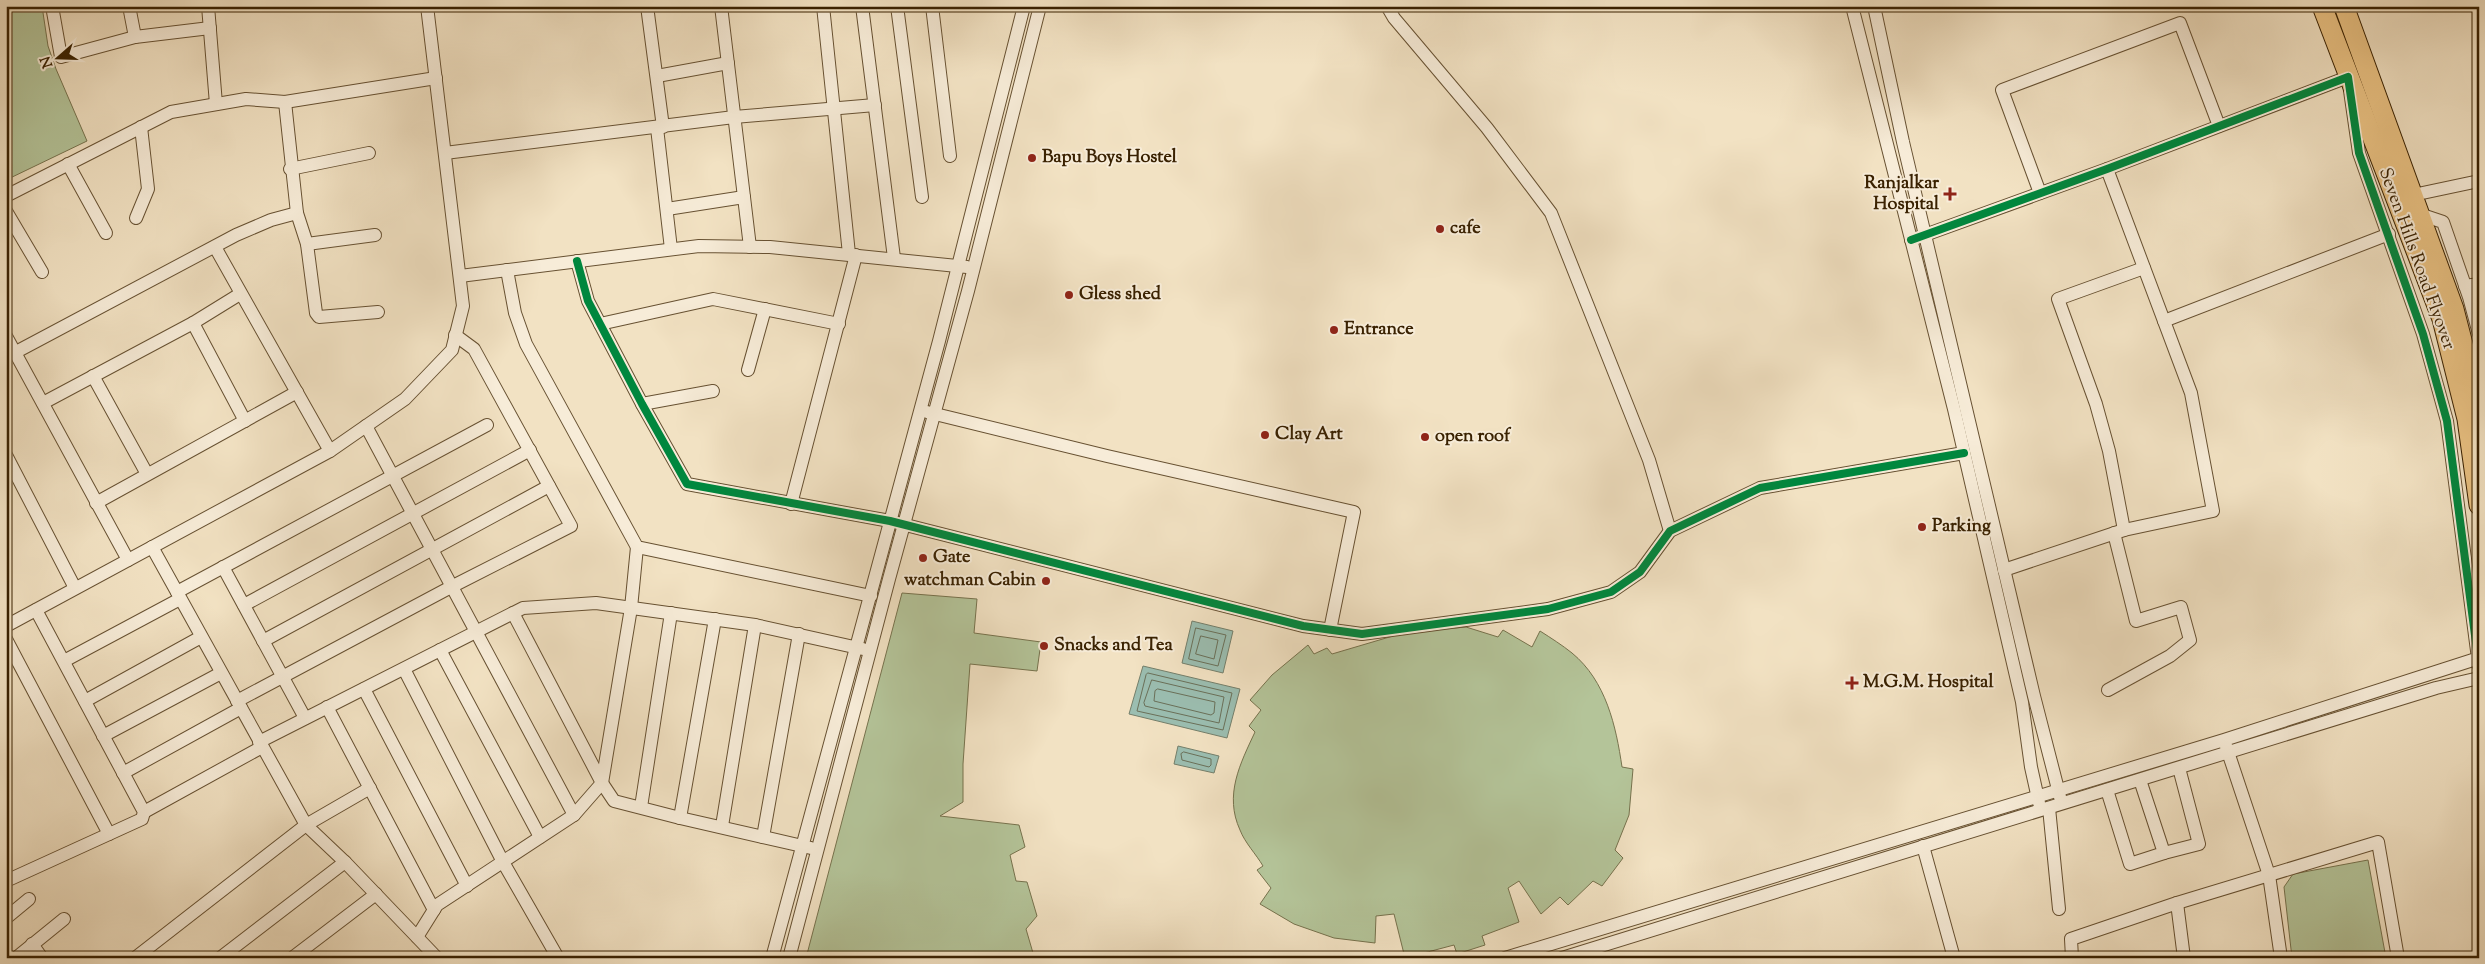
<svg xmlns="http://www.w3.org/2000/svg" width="2485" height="964" viewBox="0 0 2485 964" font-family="'Sorts Mill Goudy',serif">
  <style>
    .green { fill: #b4c499; stroke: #76724d }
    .water { fill: #9bbeb1; stroke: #747f6b }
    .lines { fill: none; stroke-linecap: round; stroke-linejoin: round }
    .shore { stroke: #6a7059; stroke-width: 1 }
    .minor-casing { stroke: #675132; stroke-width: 14 }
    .highway-casing { stroke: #392101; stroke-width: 21 }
    .minor { stroke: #f7ecd8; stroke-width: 12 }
    .highway { stroke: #e9c182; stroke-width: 19 }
    .cycleway-casing { stroke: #f7ecd8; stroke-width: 11 }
    .cycleway { stroke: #00873e; stroke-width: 8 }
    .poi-dot { fill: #8f2418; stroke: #f7ecd8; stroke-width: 2 }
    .labels { text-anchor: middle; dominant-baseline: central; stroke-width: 4; stroke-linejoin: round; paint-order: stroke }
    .poi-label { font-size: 18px; font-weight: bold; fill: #392101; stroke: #f7ecd8; text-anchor: start }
    .street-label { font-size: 18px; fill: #392101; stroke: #f7ecd8 }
  </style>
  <rect width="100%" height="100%" fill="#f2e2c3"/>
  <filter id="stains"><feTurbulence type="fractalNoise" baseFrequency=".004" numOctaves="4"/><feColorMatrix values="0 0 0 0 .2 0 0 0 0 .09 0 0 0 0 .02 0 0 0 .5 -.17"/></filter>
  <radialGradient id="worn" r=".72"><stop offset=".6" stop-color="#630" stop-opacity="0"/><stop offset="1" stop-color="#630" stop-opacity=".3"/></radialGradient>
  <!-- green -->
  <g class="green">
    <path d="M 6,6 L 42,6 L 48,46 L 56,69 L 87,141 L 6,180 Z"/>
    <path d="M 902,593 L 977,599 L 974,633 L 1041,642 L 1037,671 L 970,664 L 963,764 L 963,802 L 940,816 L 1019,825 L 1025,847 L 1010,855 L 1016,881 L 1027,882 L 1037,916 L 1026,929 L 1033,953 L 1017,958 L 806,958 Z"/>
    <path d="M 1466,627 L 1498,637 L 1503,630 L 1532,647 L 1540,631 C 1551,638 1562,645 1572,653 C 1606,681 1616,726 1622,767 L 1633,769 L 1629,815 L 1615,850 L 1623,858 L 1602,886 L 1593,881 L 1568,905 L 1560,897 L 1541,914 L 1519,881 L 1508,888 L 1519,922 L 1482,936 L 1485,945 L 1457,954 L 1454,945 L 1405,958 L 1394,914 L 1376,916 L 1375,943 L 1334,938 L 1294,924 L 1260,904 L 1271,888 L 1257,870 L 1263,866 C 1256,854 1245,843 1240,830 C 1224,795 1240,764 1255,732 L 1249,726 L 1261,710 L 1250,700 L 1272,675 L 1308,645 L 1314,654 L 1327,648 L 1332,654 L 1403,633 Z"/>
    <path d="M 2368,860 L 2386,958 L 2292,958 L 2284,887 L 2293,874 Z"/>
  </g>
  <!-- water -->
  <g class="water">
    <path d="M 1192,621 L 1233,631 L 1223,673 L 1182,663 Z"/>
    <path d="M 1143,666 L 1240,689 L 1227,738 L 1129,714 Z"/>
    <path d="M 1178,746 L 1219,756 L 1214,773 L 1174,764 Z"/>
  </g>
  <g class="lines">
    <!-- shore -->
    <g class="shore">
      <path d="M 1196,628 L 1226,635 L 1218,666 L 1189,659 Z"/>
      <path d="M 1201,636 L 1218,640 L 1214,659 L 1196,654 Z"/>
      <path d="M 1148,673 L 1232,693 L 1223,730 L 1137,711 L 1146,675 Z"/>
      <path d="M 1152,680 L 1224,697 L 1219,723 L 1145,706 L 1144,703 Z"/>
      <path d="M 1158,689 L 1215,702 L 1214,713 L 1211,715 L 1154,701 L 1155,691 Z"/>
      <path d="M 1184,752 L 1211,759 L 1211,765 L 1209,767 L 1182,760 L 1181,754 Z"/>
    </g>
    <!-- minor casing -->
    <g class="minor-casing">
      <g id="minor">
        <path d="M 52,6 L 61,57 L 135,37 L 210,28"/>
        <path d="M 129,6 L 135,37"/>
        <path d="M 208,6 L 216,104"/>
        <path d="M 647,6 L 663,127"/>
        <path d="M 721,6 L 750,247"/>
        <path d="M 823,6 L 849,254"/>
        <path d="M 862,6 L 894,258"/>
        <path d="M 897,6 L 922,197"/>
        <path d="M 932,6 L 950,156"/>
        <path d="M 1387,6 L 1394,18 L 1487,128 L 1551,213 L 1649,460 L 1670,531"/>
        <path d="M 1852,6 L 1954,409 L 2022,702 L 2031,767 L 2039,803"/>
        <path d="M 1874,6 L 1903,142 L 2034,696 L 2060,797"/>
        <path d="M 657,76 L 728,63"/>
        <path d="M 285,102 L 297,213 L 307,244 L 316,313 L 319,317 L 378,312"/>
        <path d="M 657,128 L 671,249"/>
        <path d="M 445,153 L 734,117 L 875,105"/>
        <path d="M 68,164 L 106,233"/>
        <path d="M 290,169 L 369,153"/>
        <path d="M 2040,193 L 2002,90 L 2180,23 L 2219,126"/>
        <path d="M 2413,195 L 2479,181"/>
        <path d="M 6,196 L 171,112 L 246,99 L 285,102 L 436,78"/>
        <path d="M 667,209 L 744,197"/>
        <path d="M 6,211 L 42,272"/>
        <path d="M 2419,214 L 2443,222 L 2469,297 L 2479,334"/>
        <path d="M 136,218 L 148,189 L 141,127"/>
        <path d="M 1911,240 L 2107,169 L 2348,77 L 2359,153 L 2423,334 L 2447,421 L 2479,666"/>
        <path d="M 307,244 L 375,235"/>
        <path d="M 215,247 L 330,451"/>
        <path d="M 577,261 L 588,301 L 642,404 L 687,484 L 890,521 L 1303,626 L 1362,634 L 1548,609 L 1611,592 L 1640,572 L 1670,531 L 1760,488 L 1964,453"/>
        <path d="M 507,270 L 515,313 L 526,344 L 637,547 L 871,596"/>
        <path d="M 460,276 L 699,246 L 770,247 L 967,267"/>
        <path d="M 2465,286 L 2479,284"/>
        <path d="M 2164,321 L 2389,234"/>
        <path d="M 193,323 L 245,421"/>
        <path d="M 600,324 L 713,299 L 839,324"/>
        <path d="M 6,336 L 128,560"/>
        <path d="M 16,352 L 236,235 L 271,220 L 297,213"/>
        <path d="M 748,370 L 765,309"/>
        <path d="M 93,376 L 147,474"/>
        <path d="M 43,403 L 193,323 L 240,294"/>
        <path d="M 642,404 L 713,391"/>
        <path d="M 927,412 L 1107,456 L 1354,512 L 1330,630"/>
        <path d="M 366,426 L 574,815"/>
        <path d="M 6,455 L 75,588"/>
        <path d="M 96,503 L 297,392"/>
        <path d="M 791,504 L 856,255"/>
        <path d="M 2124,530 L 2109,451 L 2096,404 L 2058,299 L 2144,268"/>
        <path d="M 152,547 L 306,825 L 345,862 L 437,958"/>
        <path d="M 223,567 L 305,718"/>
        <path d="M 2004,570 L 2124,530 L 2213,511 L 2191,393 L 2107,169"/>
        <path d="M 177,592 L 487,425"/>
        <path d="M 244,605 L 530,450"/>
        <path d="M 513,613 L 602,783 L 614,801 L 680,818 L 811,848"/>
        <path d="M 6,626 L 330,451 L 405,399 L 452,350 L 463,306 L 427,6"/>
        <path d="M 6,639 L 109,834"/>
        <path d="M 263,641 L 549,486"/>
        <path d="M 440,650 L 540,837"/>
        <path d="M 64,661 L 180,599"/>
        <path d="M 404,669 L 503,862 L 558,958"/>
        <path d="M 364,689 L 467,886"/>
        <path d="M 2108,690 L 2170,656 L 2190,640 L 2181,607 L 2136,621 L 2114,533"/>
        <path d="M 85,701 L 201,637"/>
        <path d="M 237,701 L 451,587 L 571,526 L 474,349 L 455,335"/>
        <path d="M 327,707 L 434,910"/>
        <path d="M 103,736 L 221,673"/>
        <path d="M 259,742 L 523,608 L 596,603 L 755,625 L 863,649"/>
        <path d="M 2226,746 L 2269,875 L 2281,958"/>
        <path d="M 123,773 L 241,708"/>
        <path d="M 2107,790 L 2130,864 L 2164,853 L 2140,780"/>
        <path d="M 641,807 L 671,613"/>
        <path d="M 2049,808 L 2059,909"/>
        <path d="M 144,812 L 262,747"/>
        <path d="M 680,818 L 715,619"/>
        <path d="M 722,826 L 755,625"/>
        <path d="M 763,837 L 799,634"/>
        <path d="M 1923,846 L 1954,958"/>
        <path d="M 2164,853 L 2199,844 L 2179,768"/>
        <path d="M 6,881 L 142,819 L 144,812 L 36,610"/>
        <path d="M 2177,903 L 2184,958"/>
        <path d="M 6,918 L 29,899"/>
        <path d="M 417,937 L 437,905 L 574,815 L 602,783 L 631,608 L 637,547"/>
        <path d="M 32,944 L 42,958"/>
        <path d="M 16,958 L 64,919"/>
        <path d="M 135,958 L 306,825 L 370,788"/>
        <path d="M 220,958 L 345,862"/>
        <path d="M 292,958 L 376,894"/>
        <path d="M 772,958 L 939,341 L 1024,6"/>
        <path d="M 789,958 L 889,579 L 968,291 L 1040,6"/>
        <path d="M 1505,958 L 2224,740 L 2479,658"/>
        <path d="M 1562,958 L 2436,688 L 2479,678"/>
        <path d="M 2072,958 L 2071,939 L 2177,903 L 2378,842 L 2398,958"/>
      </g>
    </g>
    <!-- highway casing -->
    <g class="highway-casing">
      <g id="highway">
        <path d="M 2322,6 L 2442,319 L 2467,419 L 2479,505"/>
        <path d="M 2344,6 L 2454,309 L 2479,406"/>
      </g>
    </g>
    <!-- minor -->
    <use href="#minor" class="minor"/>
    <!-- highway -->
    <use href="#highway" class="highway"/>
    <!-- cycleway casing -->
    <g class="cycleway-casing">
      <g id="cycleway">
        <path d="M 1911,240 L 2107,169 L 2348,77 L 2359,153 L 2423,334 L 2447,421 L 2479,666"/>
        <path d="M 577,261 L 588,301 L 642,404 L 687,484 L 890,521 L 1303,626 L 1362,634 L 1548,609 L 1611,592 L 1640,572 L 1670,531 L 1760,488 L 1964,453"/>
      </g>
    </g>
    <!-- cycleway -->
    <use href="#cycleway" class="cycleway"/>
  </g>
  <!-- markers -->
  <g class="poi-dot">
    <circle cx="1032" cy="158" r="5"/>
    <path d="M1947.5 186.5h5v5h5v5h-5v5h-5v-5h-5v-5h5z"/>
    <circle cx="1440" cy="229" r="5"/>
    <circle cx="1069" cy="295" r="5"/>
    <circle cx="1334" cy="330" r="5"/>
    <circle cx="1265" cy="435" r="5"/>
    <circle cx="1425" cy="437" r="5"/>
    <circle cx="1922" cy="527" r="5"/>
    <circle cx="923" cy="558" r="5"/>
    <circle cx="1046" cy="581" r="5"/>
    <circle cx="1044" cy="646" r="5"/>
    <path d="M1849.5 675.5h5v5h5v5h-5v5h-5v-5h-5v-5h5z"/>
  </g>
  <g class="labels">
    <!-- poi labels -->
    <g class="poi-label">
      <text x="1042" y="158">Bapu Boys Hostel</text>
      <text x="1939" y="184" text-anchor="end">Ranjalkar<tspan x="1939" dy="21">Hospital</tspan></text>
      <text x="1450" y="229">cafe</text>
      <text x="1079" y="295">Gless shed</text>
      <text x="1344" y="330">Entrance</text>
      <text x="1275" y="435">Clay Art</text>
      <text x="1435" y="437">open roof</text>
      <text x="1932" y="527">Parking</text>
      <text x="933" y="558">Gate</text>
      <text x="1036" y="581" text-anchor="end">watchman Cabin</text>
      <text x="1054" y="646">Snacks and Tea</text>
      <text x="1863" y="683">M.G.M. Hospital</text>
    </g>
    <!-- street labels -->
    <g class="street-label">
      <text transform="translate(2416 259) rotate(70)">Seven Hills Road Flyover</text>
    </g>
  </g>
  <!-- margin -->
  <rect width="2485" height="964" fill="none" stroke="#f2e2c3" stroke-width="25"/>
  <rect x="8" y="8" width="2470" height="949" fill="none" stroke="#392101" stroke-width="2.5"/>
  <rect x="12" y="12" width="2460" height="939" fill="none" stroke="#392101"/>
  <!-- north arrow -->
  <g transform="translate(58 58) rotate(250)" stroke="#f7ecd8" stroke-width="4" paint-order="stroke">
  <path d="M0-4L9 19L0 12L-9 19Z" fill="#392101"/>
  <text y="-8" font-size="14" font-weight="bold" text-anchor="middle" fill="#392101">N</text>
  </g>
  <rect width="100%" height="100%" filter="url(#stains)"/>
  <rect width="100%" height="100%" fill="url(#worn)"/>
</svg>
